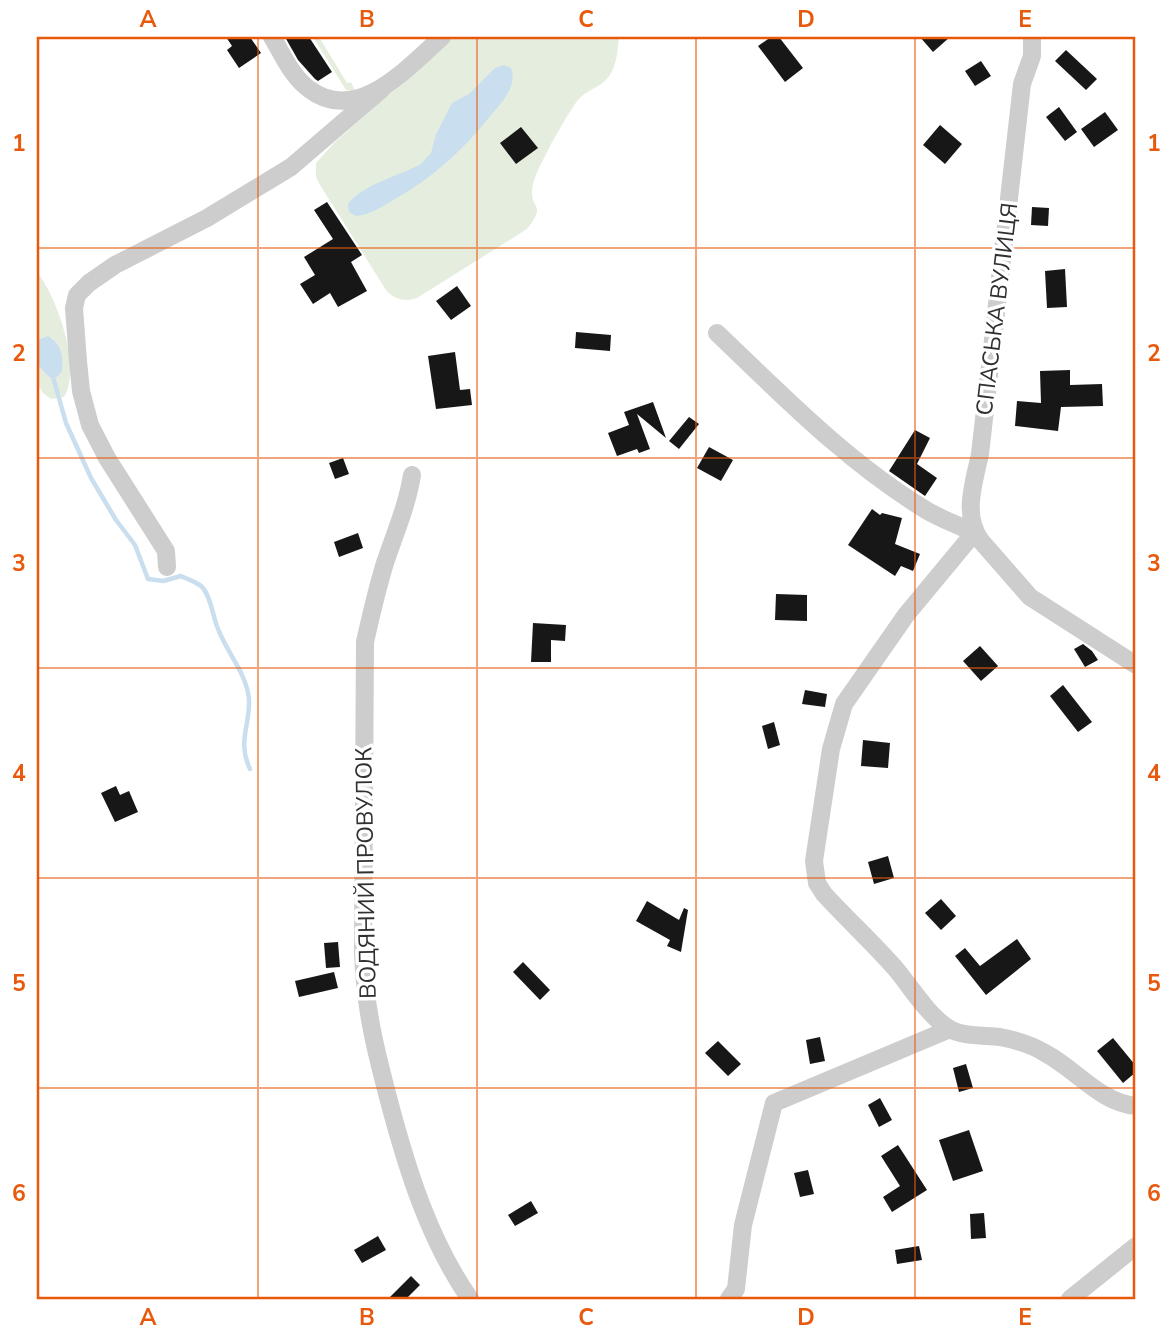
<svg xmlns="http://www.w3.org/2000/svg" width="1173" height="1336" viewBox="0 0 1173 1336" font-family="'Nunito Sans',sans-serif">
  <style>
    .green { fill: #e5eede }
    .water { fill: #c9deee }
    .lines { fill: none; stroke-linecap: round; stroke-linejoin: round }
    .stream { stroke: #c9deee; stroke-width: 4.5 }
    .building { fill: #171717 }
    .minor { stroke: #cdcdcd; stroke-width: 18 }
    .grid { fill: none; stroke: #e8590c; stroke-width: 2; stroke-opacity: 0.55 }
    .labels { text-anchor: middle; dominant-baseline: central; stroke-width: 7; stroke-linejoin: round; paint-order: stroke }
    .street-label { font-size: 23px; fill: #303030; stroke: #fff }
    .neatline { fill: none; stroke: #e8590c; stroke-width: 2.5 }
    .grid-label { font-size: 23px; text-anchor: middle; font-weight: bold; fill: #e8590c }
  </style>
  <rect width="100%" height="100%" fill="#fff"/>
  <!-- green -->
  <g class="green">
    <path d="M 313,37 L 319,37 L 347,83 L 351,82 L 355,91 L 346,90 Z"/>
    <path d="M 453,37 L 619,37 C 617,55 617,73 600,85 C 592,90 585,92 578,100 C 570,110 557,134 550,146 C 544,159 533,176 532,191 C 531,210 547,203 527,229 L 417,298 C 405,302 395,300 386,290 L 320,185 L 316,177 L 316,163 L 334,143 Z"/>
    <path d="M 37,272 C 57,297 82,368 64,397 L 51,399 L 43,393 L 37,383 Z"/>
  </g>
  <!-- water -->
  <g class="water">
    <path d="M 504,65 L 511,68 C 518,86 502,102 491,115 C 464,149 434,177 395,199 C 383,206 370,215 356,216 L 349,212 L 348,204 C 365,183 397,177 421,164 L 431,153 L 436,134 L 452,103 L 469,94 L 495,68 Z"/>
    <path d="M 48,336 C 62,345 63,356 62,371 L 57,377 L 49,377 L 38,365 L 37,340 Z"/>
  </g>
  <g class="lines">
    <!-- stream -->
    <path class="stream" d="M 53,377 L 66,423 L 91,478 L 116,520 L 135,545 L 148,579 L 163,581 L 181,576 C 187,579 196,582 201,586 C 209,593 212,610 215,620 C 222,648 247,671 249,700 C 250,726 237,742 250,769"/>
  </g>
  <!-- building -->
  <g class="building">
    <path d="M 226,37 L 250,37 L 261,53 L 239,68 L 227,50 L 232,46 Z"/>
    <path d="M 285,37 L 309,37 L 332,72 L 318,81 L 315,79 L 298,60 Z"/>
    <path d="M 771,37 L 779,37 L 803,68 L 785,82 L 758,46 Z"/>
    <path d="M 920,37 L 950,37 L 933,52 Z"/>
    <path d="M 1066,50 L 1097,79 L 1086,90 L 1055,61 Z"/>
    <path d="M 981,61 L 991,76 L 975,86 L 965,71 Z"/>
    <path d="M 1059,107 L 1077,132 L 1065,141 L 1046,117 Z"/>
    <path d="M 1105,112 L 1118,130 L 1094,147 L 1081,129 Z"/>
    <path d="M 940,125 L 962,144 L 945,164 L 923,145 Z"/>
    <path d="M 521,127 L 538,148 L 516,164 L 500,143 Z"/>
    <path d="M 327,202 L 362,255 L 351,262 L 367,291 L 338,307 L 330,293 L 313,304 L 300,284 L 315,275 L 304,257 L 333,239 L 314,210 Z"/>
    <path d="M 1032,207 L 1049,208 L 1048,226 L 1031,225 Z"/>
    <path d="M 1065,269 L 1067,307 L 1047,308 L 1045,271 Z"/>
    <path d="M 457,286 L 471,306 L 451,320 L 436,301 Z"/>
    <path d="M 576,332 L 611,335 L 610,351 L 575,348 Z"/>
    <path d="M 455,352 L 460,390 L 470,389 L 472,405 L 436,409 L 428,356 Z"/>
    <path d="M 1070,370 L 1070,385 L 1102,384 L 1103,406 L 1061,407 L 1058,431 L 1015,426 L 1017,401 L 1041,403 L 1040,371 Z"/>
    <path d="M 653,402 L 666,438 L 637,414 L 650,449 L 639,453 L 637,449 L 617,456 L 608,433 L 629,425 L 624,412 Z"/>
    <path d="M 689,417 L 699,424 L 679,449 L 669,441 Z"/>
    <path d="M 915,430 L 930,438 L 917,464 L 937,478 L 925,496 L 889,471 Z"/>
    <path d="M 709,447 L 733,460 L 721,481 L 697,468 Z"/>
    <path d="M 343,458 L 349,474 L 335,479 L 329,463 Z"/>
    <path d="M 872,509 L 880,515 L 882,513 L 902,518 L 895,544 L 920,554 L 913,571 L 901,566 L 895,576 L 848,545 Z"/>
    <path d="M 358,533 L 363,548 L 339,557 L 334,542 Z"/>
    <path d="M 776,594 L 807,595 L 807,621 L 775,620 Z"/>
    <path d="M 533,623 L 566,625 L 565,641 L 551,640 L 551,662 L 531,662 Z"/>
    <path d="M 1083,644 L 1092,651 L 1098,660 L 1085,667 L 1074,649 Z"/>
    <path d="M 980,646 L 998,666 L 981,681 L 963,661 Z"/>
    <path d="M 1063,685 L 1092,722 L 1078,732 L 1050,696 Z"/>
    <path d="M 805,690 L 827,694 L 825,707 L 802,704 Z"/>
    <path d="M 774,722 L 780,745 L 768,749 L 762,726 Z"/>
    <path d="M 863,740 L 890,743 L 888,768 L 861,766 Z"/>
    <path d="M 116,786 L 120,795 L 129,791 L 138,812 L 115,822 L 101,793 Z"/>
    <path d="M 888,856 L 894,878 L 874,884 L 868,862 Z"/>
    <path d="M 941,899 L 956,916 L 941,930 L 925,913 Z"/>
    <path d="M 647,901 L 679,920 L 684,908 L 688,910 L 681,952 L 667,946 L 670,940 L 636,921 Z"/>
    <path d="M 1017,939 L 1031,959 L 986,995 L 955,956 L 965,948 L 980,966 Z"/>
    <path d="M 338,942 L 340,967 L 326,968 L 324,943 Z"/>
    <path d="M 523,962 L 550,990 L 540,1000 L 513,972 Z"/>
    <path d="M 334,972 L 338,988 L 299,997 L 295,981 Z"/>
    <path d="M 820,1037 L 825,1061 L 810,1064 L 806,1040 Z"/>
    <path d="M 1113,1038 L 1136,1066 L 1136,1072 L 1123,1083 L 1097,1051 Z"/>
    <path d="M 718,1041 L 741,1064 L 728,1076 L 705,1053 Z"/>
    <path d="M 966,1064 L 973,1088 L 959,1092 L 953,1068 Z"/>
    <path d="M 880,1098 L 892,1120 L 879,1127 L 868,1105 Z"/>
    <path d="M 969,1130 L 983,1171 L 953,1181 L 939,1140 Z"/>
    <path d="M 898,1145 L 927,1190 L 892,1212 L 883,1197 L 900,1186 L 881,1156 Z"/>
    <path d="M 808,1170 L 814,1194 L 800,1197 L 794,1173 Z"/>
    <path d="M 531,1201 L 538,1213 L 515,1226 L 508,1215 Z"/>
    <path d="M 984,1213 L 986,1238 L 971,1239 L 970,1214 Z"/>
    <path d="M 378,1236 L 386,1250 L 362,1263 L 354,1250 Z"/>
    <path d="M 919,1246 L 922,1260 L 897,1264 L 895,1250 Z"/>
    <path d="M 411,1276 L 420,1285 L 406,1299 L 388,1299 Z"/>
  </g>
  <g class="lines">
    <!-- minor -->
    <g class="minor">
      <path d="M 272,37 C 283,55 292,77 309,89 C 357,126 409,66 442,37"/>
      <path d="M 1032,37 L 1032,56 L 1022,84 L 980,454 C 974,483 962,515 981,541 L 1030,597 L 1136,665"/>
      <path d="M 717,333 C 783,396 847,462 926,510 C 941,519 958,525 974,533 L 906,615 L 844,704 L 831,749 L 814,861 L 817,883 L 824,894 C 847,919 872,942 895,968 C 911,987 927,1014 948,1028 C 962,1037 984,1035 1000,1037 C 1016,1040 1032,1045 1045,1053 C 1077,1070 1099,1102 1136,1106"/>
      <path d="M 412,475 C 407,506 395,533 385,563 C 377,589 371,615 365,642 L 363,953 C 365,1008 375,1048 389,1101 C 407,1169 429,1240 470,1299"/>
      <path d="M 167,567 L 166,551 L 107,458 L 90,425 L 81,391 L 78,361 L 74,308 L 77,295 L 89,283 L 115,265 L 207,218 L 291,167 L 382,89"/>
      <path d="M 729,1299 L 736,1289 L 743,1225 L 774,1103 L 950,1029"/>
      <path d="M 1070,1299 L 1136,1246"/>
    </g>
  </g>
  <!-- grid -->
  <path class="grid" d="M 258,37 L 258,1299M 477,37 L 477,1299M 696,37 L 696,1299M 915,37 L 915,1299M 37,248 L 1136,248M 37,458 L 1136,458M 37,668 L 1136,668M 37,878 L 1136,878M 37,1088 L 1136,1088"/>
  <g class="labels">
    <!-- street labels -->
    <g class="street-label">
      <text transform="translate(997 309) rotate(-83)">СПАСЬКА ВУЛИЦЯ</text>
      <text transform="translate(366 873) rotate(-91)">ВОДЯНИЙ ПРОВУЛОК</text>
    </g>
  </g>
  <!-- border -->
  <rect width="1173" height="1336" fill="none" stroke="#ffffff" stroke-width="77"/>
  <rect x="38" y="38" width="1096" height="1260" class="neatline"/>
  <g class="grid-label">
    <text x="148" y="27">A</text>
    <text x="367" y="27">B</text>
    <text x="586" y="27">C</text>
    <text x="806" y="27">D</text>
    <text x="1025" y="27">E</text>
    <text x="19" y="151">1</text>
    <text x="1154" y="151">1</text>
    <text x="19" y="361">2</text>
    <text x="1154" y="361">2</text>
    <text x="19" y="571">3</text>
    <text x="1154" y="571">3</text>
    <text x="19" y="781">4</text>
    <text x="1154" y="781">4</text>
    <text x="19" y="991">5</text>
    <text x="1154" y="991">5</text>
    <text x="19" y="1201">6</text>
    <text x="1154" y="1201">6</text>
    <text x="148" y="1325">A</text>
    <text x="367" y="1325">B</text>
    <text x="586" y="1325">C</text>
    <text x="806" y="1325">D</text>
    <text x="1025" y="1325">E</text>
  </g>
</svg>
